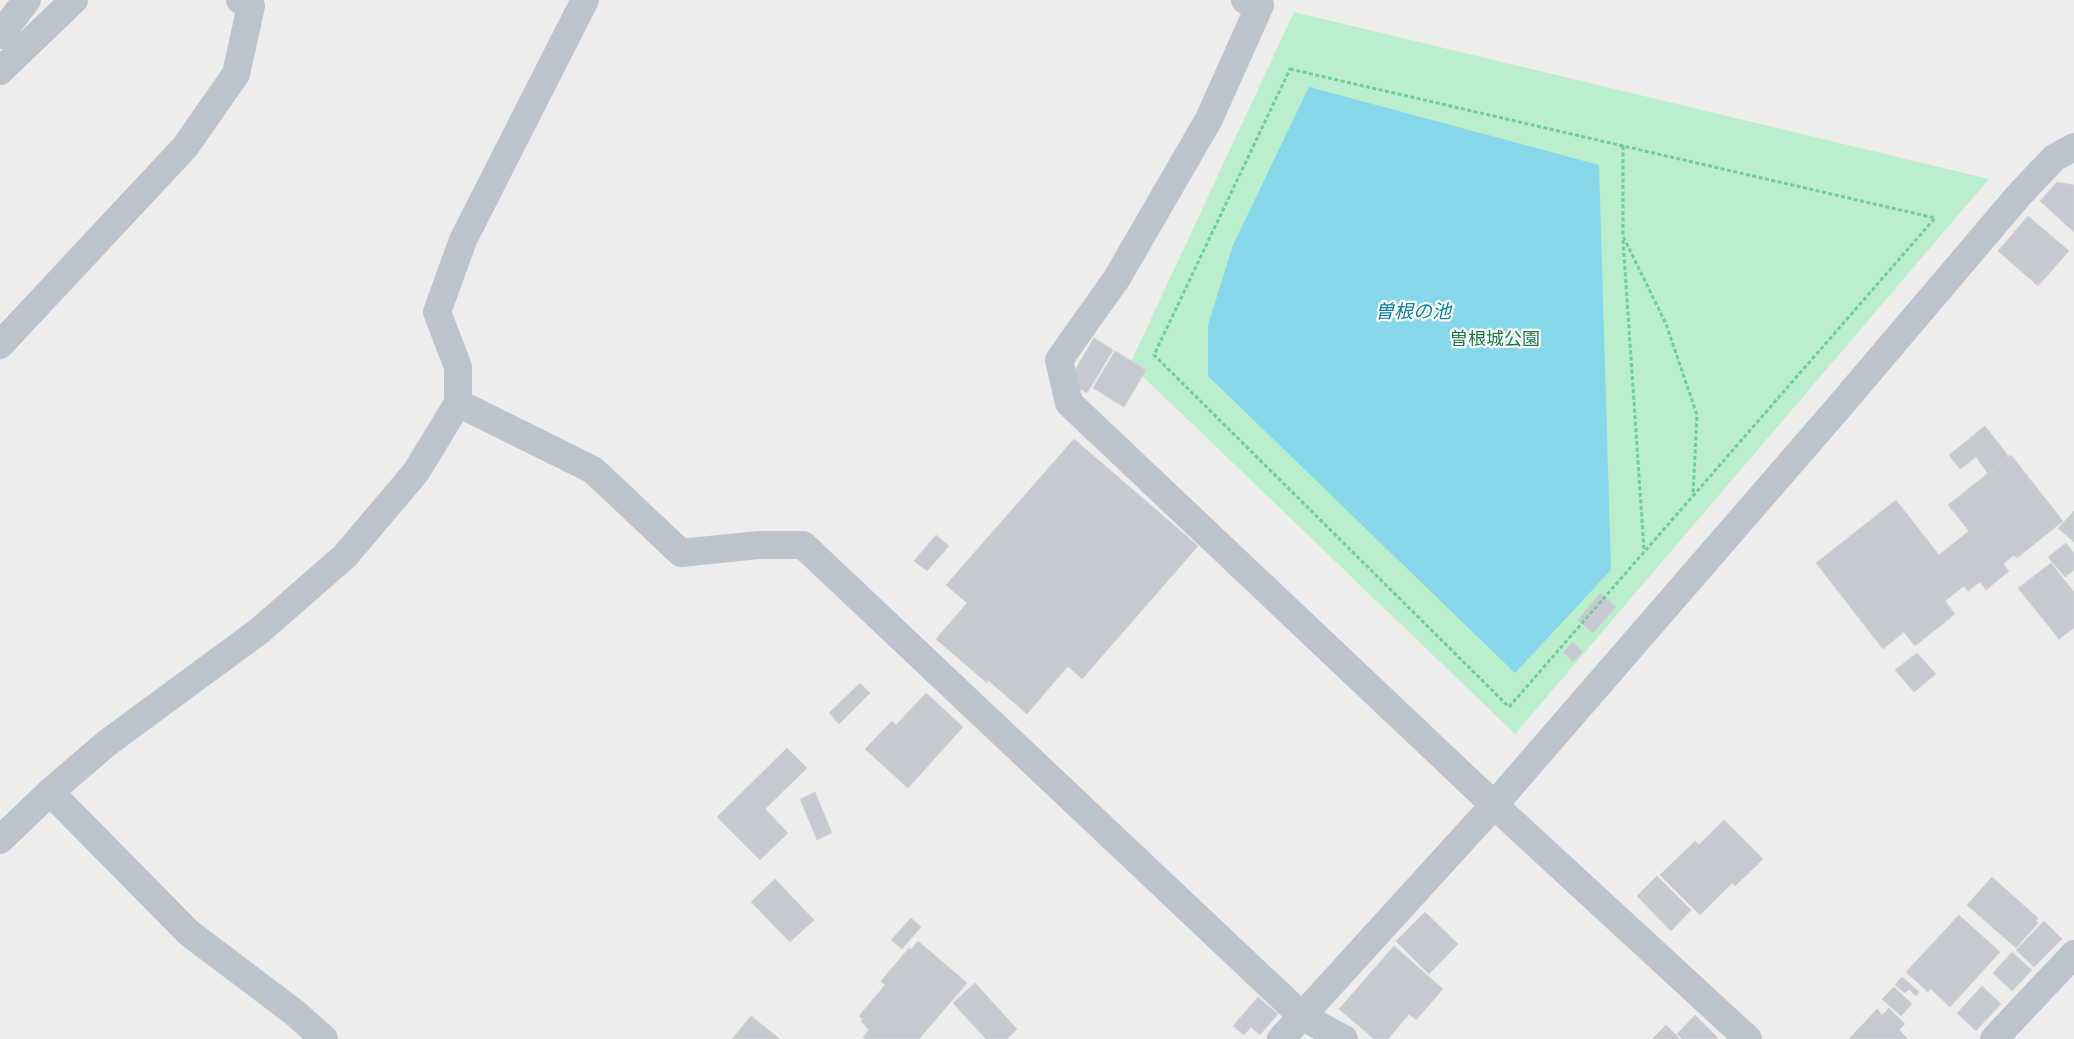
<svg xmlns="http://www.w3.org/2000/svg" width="2074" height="1039" viewBox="0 0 2074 1039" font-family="'Varela Round','Noto Sans JP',sans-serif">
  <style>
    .green { fill: #baeecd }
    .water { fill: #87d7ea }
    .building { fill: #c6c9cf; stroke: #d0d3d8 }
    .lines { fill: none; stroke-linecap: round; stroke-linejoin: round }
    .path { stroke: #72cb9e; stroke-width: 3; stroke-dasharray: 4 2.5; stroke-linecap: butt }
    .street { stroke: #bbc4cc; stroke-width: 28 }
    .labels { text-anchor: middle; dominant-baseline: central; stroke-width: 4.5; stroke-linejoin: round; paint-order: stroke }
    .park-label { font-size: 18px; fill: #177947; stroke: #fff }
    .water-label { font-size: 19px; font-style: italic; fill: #0d819d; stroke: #fff }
  </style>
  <rect width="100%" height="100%" fill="#efecec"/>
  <!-- green -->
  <path class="green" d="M 1294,12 L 1989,179 L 1515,734 L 1130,364 Z"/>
  <!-- water -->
  <path class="water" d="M 1309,87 L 1599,165 L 1611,570 L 1515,673 L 1208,376 L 1208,325 L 1233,245 Z"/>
  <!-- building -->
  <g class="building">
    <path d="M 2057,182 L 2074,185 L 2074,232 L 2040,201 Z"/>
    <path d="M 2028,216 L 2069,251 L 2038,286 L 1998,251 Z"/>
    <path d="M 1094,338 L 1113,350 L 1087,393 L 1068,382 Z"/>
    <path d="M 1115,351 L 1146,370 L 1124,407 L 1093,388 Z"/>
    <path d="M 1985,426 L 2009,457 L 1988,474 L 1976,457 L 1960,469 L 1949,455 Z"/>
    <path d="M 1074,439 L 1198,546 L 1082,679 L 1068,666 L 1027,714 L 988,680 L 987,683 L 936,639 L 967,603 L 946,585 Z"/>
    <path d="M 2011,455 L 2063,521 L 2017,558 L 2014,555 L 2003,564 L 2009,571 L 1986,590 L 1980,582 L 1968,591 L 1964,586 L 1945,601 L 1955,614 L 1915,646 L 1904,632 L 1883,649 L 1816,563 L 1896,500 L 1939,555 L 1969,531 L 1948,505 Z"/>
    <path d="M 2074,511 L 2074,542 L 2058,528 Z"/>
    <path d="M 936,535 L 949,546 L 927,571 L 914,561 Z"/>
    <path d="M 2066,543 L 2074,553 L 2074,570 L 2065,577 L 2048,557 Z"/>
    <path d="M 2051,563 L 2074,592 L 2074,628 L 2059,639 L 2018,588 Z"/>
    <path d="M 1600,593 L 1616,607 L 1593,633 L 1578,620 Z"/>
    <path d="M 1573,642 L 1583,652 L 1573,662 L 1563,652 Z"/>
    <path d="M 1917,653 L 1936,674 L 1914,692 L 1895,670 Z"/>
    <path d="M 860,683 L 870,693 L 839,724 L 829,713 Z"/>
    <path d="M 926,693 L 963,727 L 908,788 L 865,749 L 892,721 L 896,725 Z"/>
    <path d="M 787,748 L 807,768 L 765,809 L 788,833 L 760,860 L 717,817 Z"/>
    <path d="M 815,792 L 832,833 L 817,840 L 800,799 Z"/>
    <path d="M 1724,820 L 1763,859 L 1735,886 L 1732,883 L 1700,915 L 1660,875 L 1695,841 L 1699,845 Z"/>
    <path d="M 1657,876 L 1691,910 L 1671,931 L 1637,896 Z"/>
    <path d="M 1992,877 L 2038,918 L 2036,921 L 2038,923 L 2016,948 L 1967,905 Z"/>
    <path d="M 775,879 L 814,920 L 790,942 L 751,902 Z"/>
    <path d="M 1425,912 L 1458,944 L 1429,974 L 1396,941 Z"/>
    <path d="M 1959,915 L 2000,952 L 1950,1007 L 1931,989 L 1928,992 L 1906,972 Z"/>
    <path d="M 911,918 L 921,927 L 902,949 L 891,940 Z"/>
    <path d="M 2044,921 L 2062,939 L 2034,967 L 2016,950 Z"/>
    <path d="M 918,941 L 967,983 L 919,1039 L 865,1039 L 863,1037 L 869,1030 L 861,1021 L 863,1019 L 859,1016 L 885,985 L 881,981 L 909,948 L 911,950 Z"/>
    <path d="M 1394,946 L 1443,989 L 1416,1020 L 1409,1014 L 1388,1039 L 1374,1039 L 1339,1009 Z"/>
    <path d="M 2012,952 L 2032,970 L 2012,991 L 1993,973 Z"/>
    <path d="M 1902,977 L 1919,992 L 1916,996 L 1909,989 L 1905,993 L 1895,985 Z"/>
    <path d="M 975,983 L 1017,1029 L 1007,1039 L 986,1039 L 953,1003 Z"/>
    <path d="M 1982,986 L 2001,1004 L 1976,1031 L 1957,1013 Z"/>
    <path d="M 1894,987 L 1912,1004 L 1901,1016 L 1882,999 Z"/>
    <path d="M 1258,997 L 1278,1014 L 1260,1035 L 1251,1027 L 1244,1035 L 1233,1026 Z"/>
    <path d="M 1889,1008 L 1905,1024 L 1899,1030 L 1908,1039 L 1849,1039 L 1877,1009 L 1882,1015 Z"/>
    <path d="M 1695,1015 L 1718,1038 L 1716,1039 L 1682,1039 L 1677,1034 Z"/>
    <path d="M 751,1016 L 780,1039 L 732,1039 Z"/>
    <path d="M 1666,1025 L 1680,1039 L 1652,1039 Z"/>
  </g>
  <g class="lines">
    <!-- path -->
    <g class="path">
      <path d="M 1290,69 L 1935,218 L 1509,707 L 1154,355 Z"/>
      <path d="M 1623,146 L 1623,236 L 1666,324 L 1697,415 L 1693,495"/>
      <path d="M 1623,240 L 1644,550"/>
    </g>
    <!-- street -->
    <g class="street">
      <path d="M 1245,0 L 1260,5 L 1209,119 L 1117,278 L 1059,360 L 1069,403 L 1494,805 L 1748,1039"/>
      <path d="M 0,35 L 27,0"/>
      <path d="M 0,71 L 74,0"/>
      <path d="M 0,345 L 185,147 L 236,74 L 251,6 L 240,0"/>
      <path d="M 458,403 L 593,470 L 681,553 L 758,545 L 803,545 L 1303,1017 L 1344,1039"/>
      <path d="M 50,792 L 189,933 L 295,1013 L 324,1039"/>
      <path d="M 0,840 L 50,792 L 107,743 L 258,632 L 345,556 L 416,472 L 458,403 L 458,367 L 437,312 L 463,240 L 585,0"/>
      <path d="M 1281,1039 L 1494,805 L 1839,407 L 2019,195 L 2054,158 L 2074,147"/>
      <path d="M 1994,1039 L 2074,954"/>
    </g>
  </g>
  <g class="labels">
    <!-- park labels -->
    <g class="park-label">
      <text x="1495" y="339">曽根城公園</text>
    </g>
    <!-- water labels -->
    <g class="water-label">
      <text x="1413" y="312">曽根の池</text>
    </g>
  </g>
</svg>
